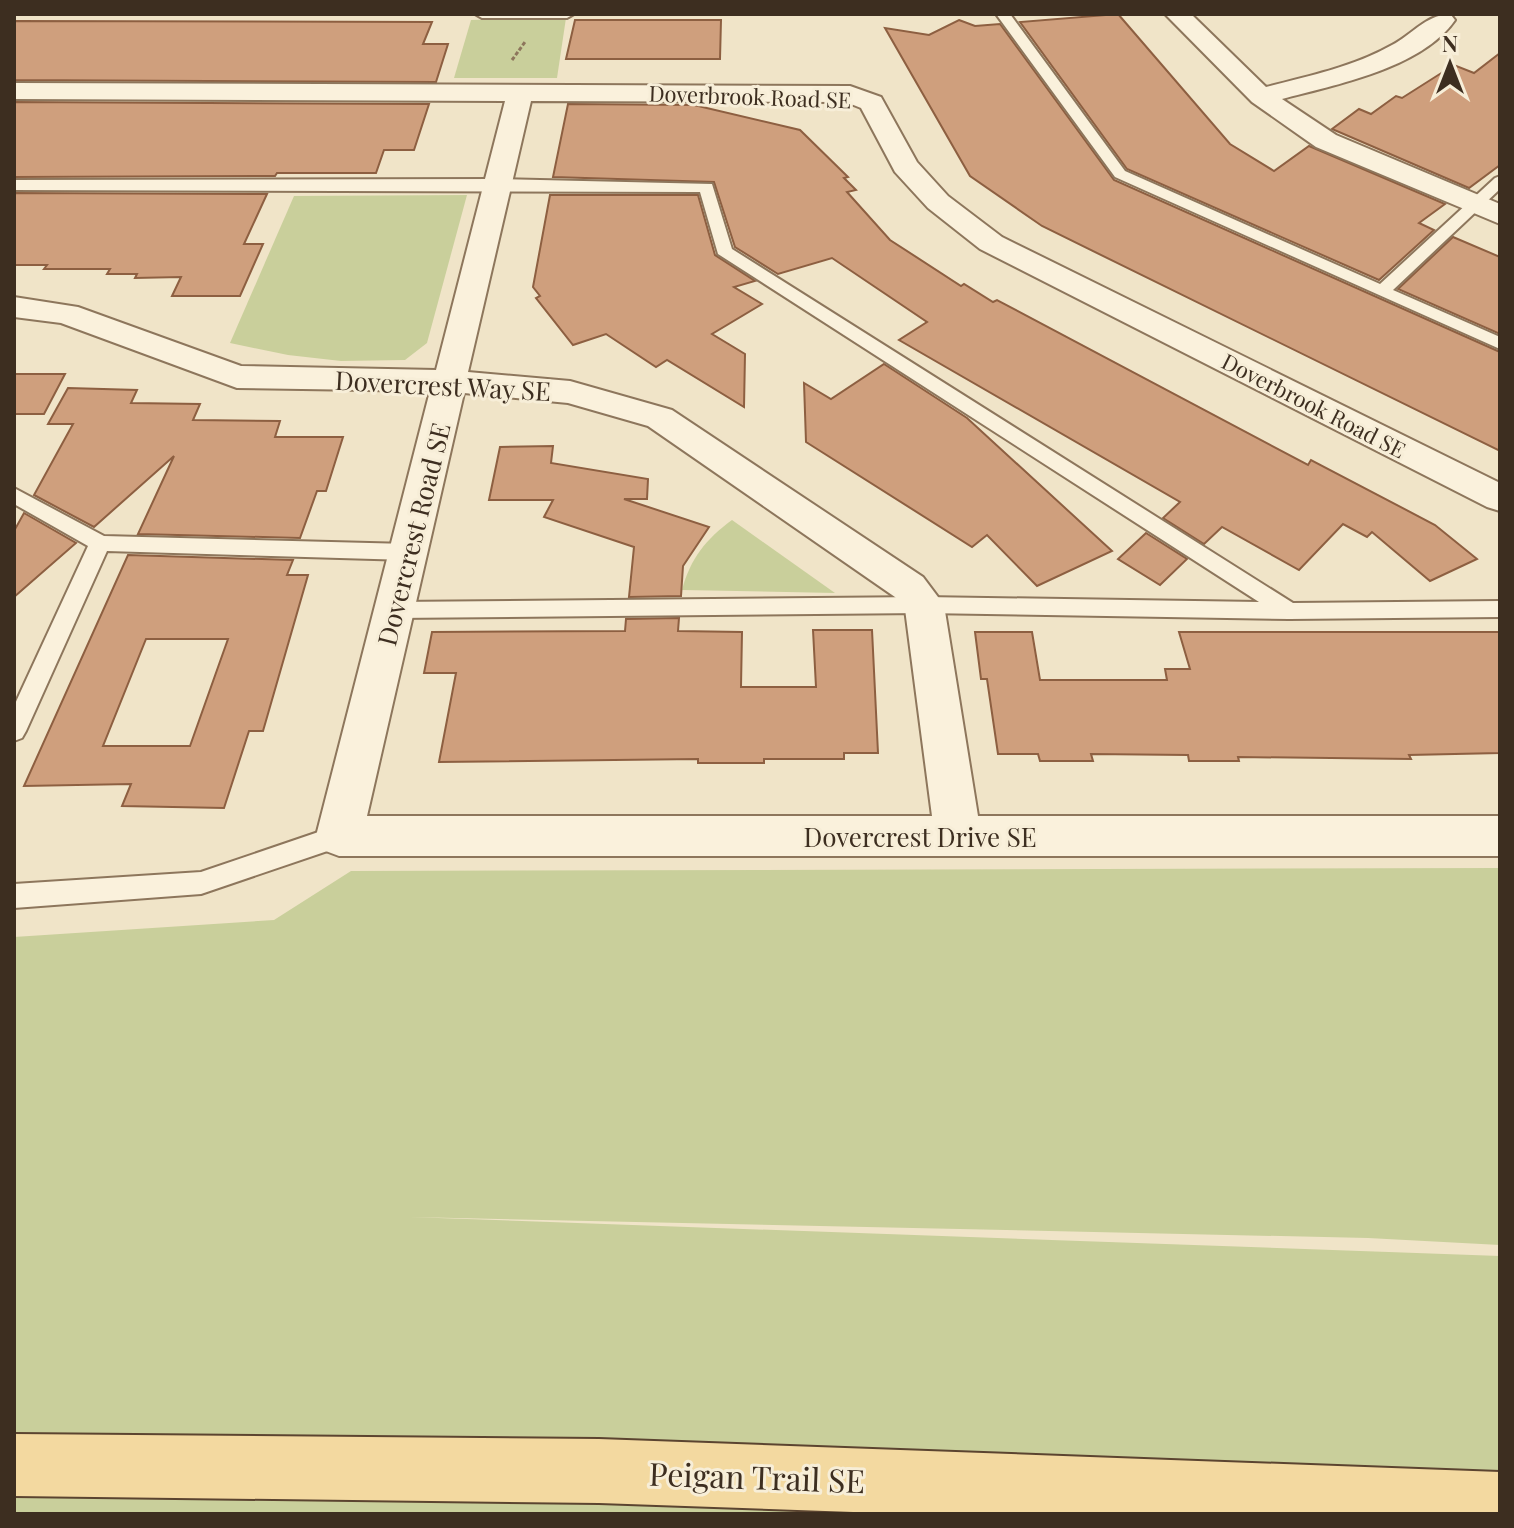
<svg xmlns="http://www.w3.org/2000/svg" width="1514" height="1528" viewBox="0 0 1514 1528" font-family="'Playfair Display',serif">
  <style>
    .green { fill: #c9cf9b }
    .building { fill: #cf9f7d; stroke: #8d5f41; stroke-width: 2; fill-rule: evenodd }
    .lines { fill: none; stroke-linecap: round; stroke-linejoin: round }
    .lane-casing { stroke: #8d765c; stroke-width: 4 }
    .street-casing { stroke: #8d765c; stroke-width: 4 }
    .primary-casing { stroke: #5b4430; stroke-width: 4 }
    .path { stroke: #8d765c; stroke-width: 3; stroke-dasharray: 4 2; stroke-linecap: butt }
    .lane { fill: #faf1dc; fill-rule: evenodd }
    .street { fill: #faf1dc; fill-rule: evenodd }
    .primary { fill: #f3d9a0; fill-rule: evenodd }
    .labels { text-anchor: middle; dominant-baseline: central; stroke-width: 6; stroke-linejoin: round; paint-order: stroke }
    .far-street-label { font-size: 22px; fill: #3d2e20; stroke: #f7eed8 }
    .street-label { font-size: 26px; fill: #3d2e20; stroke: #f7eed8 }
    .near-street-label { font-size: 32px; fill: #3d2e20; stroke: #f7eed8 }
  </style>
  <rect width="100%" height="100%" fill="#f0e4c8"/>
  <!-- green -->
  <g class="green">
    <path d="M 534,18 L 566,18 L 557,78 L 454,78 L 471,20 Z"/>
    <path d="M 467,195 L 427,343 L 405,360 L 341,361 L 288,355 L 230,343 L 294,196 Z"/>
    <path d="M 732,520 L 835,593 L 682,590 C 690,559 706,539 732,520 Z"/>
    <path d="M 1500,868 L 1500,1245 L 1368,1238 L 410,1217 L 1500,1256 L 1500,1514 L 14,1514 L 14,937 L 274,920 L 351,871 Z"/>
  </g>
  <!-- building -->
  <g class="building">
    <path d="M 1118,14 L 1230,144 L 1274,171 L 1309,146 L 1445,204 L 1419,223 L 1434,230 L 1379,280 L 1127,169 L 1020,22 Z"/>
    <path d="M 575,20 L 721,20 L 720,59 L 566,59 Z"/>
    <path d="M 959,20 L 975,26 L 1000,24 L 1114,180 L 1500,352 L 1500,451 L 1042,226 L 970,176 L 885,28 L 929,35 Z"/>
    <path d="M 14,21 L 432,22 L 423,44 L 448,44 L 436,82 L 14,80 Z"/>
    <path d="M 1500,53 L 1500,165 L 1469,188 L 1332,129 L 1359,109 L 1371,114 L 1396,96 L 1402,98 L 1454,65 L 1474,73 Z"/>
    <path d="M 14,102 L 429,104 L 414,150 L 384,150 L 376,173 L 277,173 L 275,176 L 14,177 Z"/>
    <path d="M 568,104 L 694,105 L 800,130 L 848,177 L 844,178 L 856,190 L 847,192 L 890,240 L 961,286 L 964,284 L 993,302 L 997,300 L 1308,465 L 1311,460 L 1435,525 L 1477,559 L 1430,581 L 1372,532 L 1367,537 L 1343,524 L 1299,570 L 1222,527 L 1204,544 L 1163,518 L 1180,502 L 899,340 L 927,322 L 832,258 L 778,274 L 735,247 L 714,182 L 553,177 Z"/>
    <path d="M 14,193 L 267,194 L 244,244 L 263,244 L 240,296 L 172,296 L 181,277 L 135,278 L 137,274 L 107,274 L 110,269 L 44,269 L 47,265 L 14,265 Z"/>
    <path d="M 550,195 L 698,195 L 715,255 L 755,281 L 734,287 L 762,304 L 712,334 L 745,354 L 744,407 L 667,360 L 656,367 L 606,334 L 573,345 L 536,298 L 540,296 L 533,287 Z"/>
    <path d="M 1453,237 L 1500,257 L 1500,334 L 1398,289 Z"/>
    <path d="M 884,364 L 967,418 L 1112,551 L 1037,586 L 987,535 L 972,547 L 806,442 L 804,383 L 831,399 Z"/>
    <path d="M 14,374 L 65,374 L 44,414 L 14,414 Z"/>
    <path d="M 68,388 L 137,390 L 131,403 L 200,404 L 193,420 L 280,421 L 275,437 L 343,437 L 326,491 L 317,491 L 300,538 L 138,534 L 174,456 L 94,527 L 34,495 L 73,424 L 48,424 Z"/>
    <path d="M 553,446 L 551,463 L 648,479 L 647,499 L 624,499 L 709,527 L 683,566 L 681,596 L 629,597 L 634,547 L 544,517 L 553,500 L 489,500 L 500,447 Z"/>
    <path d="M 24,513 L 76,543 L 14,597 L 14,531 Z"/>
    <path d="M 1146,533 L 1187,559 L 1160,585 L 1118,559 Z"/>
    <path d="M 128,555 L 293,560 L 287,575 L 308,575 L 263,731 L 249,731 L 224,808 L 122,806 L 131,784 L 24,786 ZM 146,639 L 228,639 L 190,746 L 103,746 Z"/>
    <path d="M 679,618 L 678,631 L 742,632 L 741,687 L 816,687 L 813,630 L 872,630 L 878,753 L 844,753 L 844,759 L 764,759 L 764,763 L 698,763 L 698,759 L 439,762 L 456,673 L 424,673 L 432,632 L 625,631 L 626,619 Z"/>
    <path d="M 975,632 L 1032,632 L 1040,680 L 1167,680 L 1165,669 L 1190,669 L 1179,632 L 1500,632 L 1500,753 L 1409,755 L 1411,759 L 1238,757 L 1239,761 L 1189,761 L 1188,755 L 1091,754 L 1093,761 L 1040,761 L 1038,754 L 998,754 L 987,679 L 981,679 Z"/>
  </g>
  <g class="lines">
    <!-- lane casing -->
    <g class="lane-casing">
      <g id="lane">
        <path d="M 475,14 L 574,14 L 567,18 L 482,18 Z"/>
        <path d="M 996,14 L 1010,14 L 1125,171 L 1380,284 L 1495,178 L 1500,176 L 1500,189 L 1393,290 L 1500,337 L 1500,349 L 1115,177 Z"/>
        <path d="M 498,179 L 712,184 L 732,249 L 1293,603 L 1500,601 L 1500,617 L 1289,619 L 924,613 L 394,618 L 386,616 L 383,610 L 386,604 L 394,602 L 924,597 L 1259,602 L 718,254 L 700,192 L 14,190 L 14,180 Z"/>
        <path d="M 14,488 L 104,536 L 408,544 L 415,547 L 418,552 L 415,557 L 408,560 L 107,551 L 26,731 L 22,738 L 14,741 L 14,706 L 88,546 L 14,504 Z"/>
        <path d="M 339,825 L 348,828 L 352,836 L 348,844 L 201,894 L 14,908 L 14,884 L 201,872 Z"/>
      </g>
    </g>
    <!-- street casing -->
    <g class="street-casing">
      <g id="street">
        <path d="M 1165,14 L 1191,14 L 1266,87 C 1309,76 1353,67 1392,45 C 1412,35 1429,12 1451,15 L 1455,20 C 1422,68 1335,85 1282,99 L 1336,135 L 1500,204 L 1500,224 L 1316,147 L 1252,102 Z"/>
        <path d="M 14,83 L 850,86 L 881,97 L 917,162 L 948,196 L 1002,237 L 1500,483 L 1500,511 L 1487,507 L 980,249 L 928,208 L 895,172 L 861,108 L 846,102 L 531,101 L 468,372 L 570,381 L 672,410 L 923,577 L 944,605 L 978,816 L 1500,816 L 1500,856 L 339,856 L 323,850 L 316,836 L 430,391 L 237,388 L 61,323 L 14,317 L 14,297 L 78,307 L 241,366 L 436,370 L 505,101 L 14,99 ZM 464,393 L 568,403 L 648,426 L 895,597 L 905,609 L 932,816 L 367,816 Z"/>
      </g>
    </g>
    <!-- primary casing -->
    <g class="primary-casing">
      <path id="primary" d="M 14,1434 L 599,1439 L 1500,1472 L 1500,1514 L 909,1514 L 599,1503 L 14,1496 Z"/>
    </g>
    <!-- path -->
    <path class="path" d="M 512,60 L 525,42"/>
    <!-- lane -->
    <use href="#lane" class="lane"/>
    <!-- street -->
    <use href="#street" class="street"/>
    <!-- primary -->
    <use href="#primary" class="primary"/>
  </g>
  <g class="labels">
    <!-- far-street labels -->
    <g class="far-street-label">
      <text transform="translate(750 96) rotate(2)">Doverbrook Road SE</text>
      <text transform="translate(1314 405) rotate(27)">Doverbrook Road SE</text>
    </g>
    <!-- street labels -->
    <g class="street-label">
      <text transform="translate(443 385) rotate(3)">Dovercrest Way SE</text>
      <text transform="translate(413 534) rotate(-76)">Dovercrest Road SE</text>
      <text x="920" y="836">Dovercrest Drive SE</text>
    </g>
    <!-- near-street labels -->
    <g class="near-street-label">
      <text transform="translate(757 1476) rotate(2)">Peigan Trail SE</text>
    </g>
  </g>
  <!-- border -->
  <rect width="1514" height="1528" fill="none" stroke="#3d2e20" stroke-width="32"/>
  <!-- north arrow -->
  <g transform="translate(1450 64)" stroke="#f7eed8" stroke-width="6" paint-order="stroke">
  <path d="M0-6L14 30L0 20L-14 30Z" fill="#3d2e20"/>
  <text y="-12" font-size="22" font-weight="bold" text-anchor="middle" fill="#3d2e20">N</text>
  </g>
</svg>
